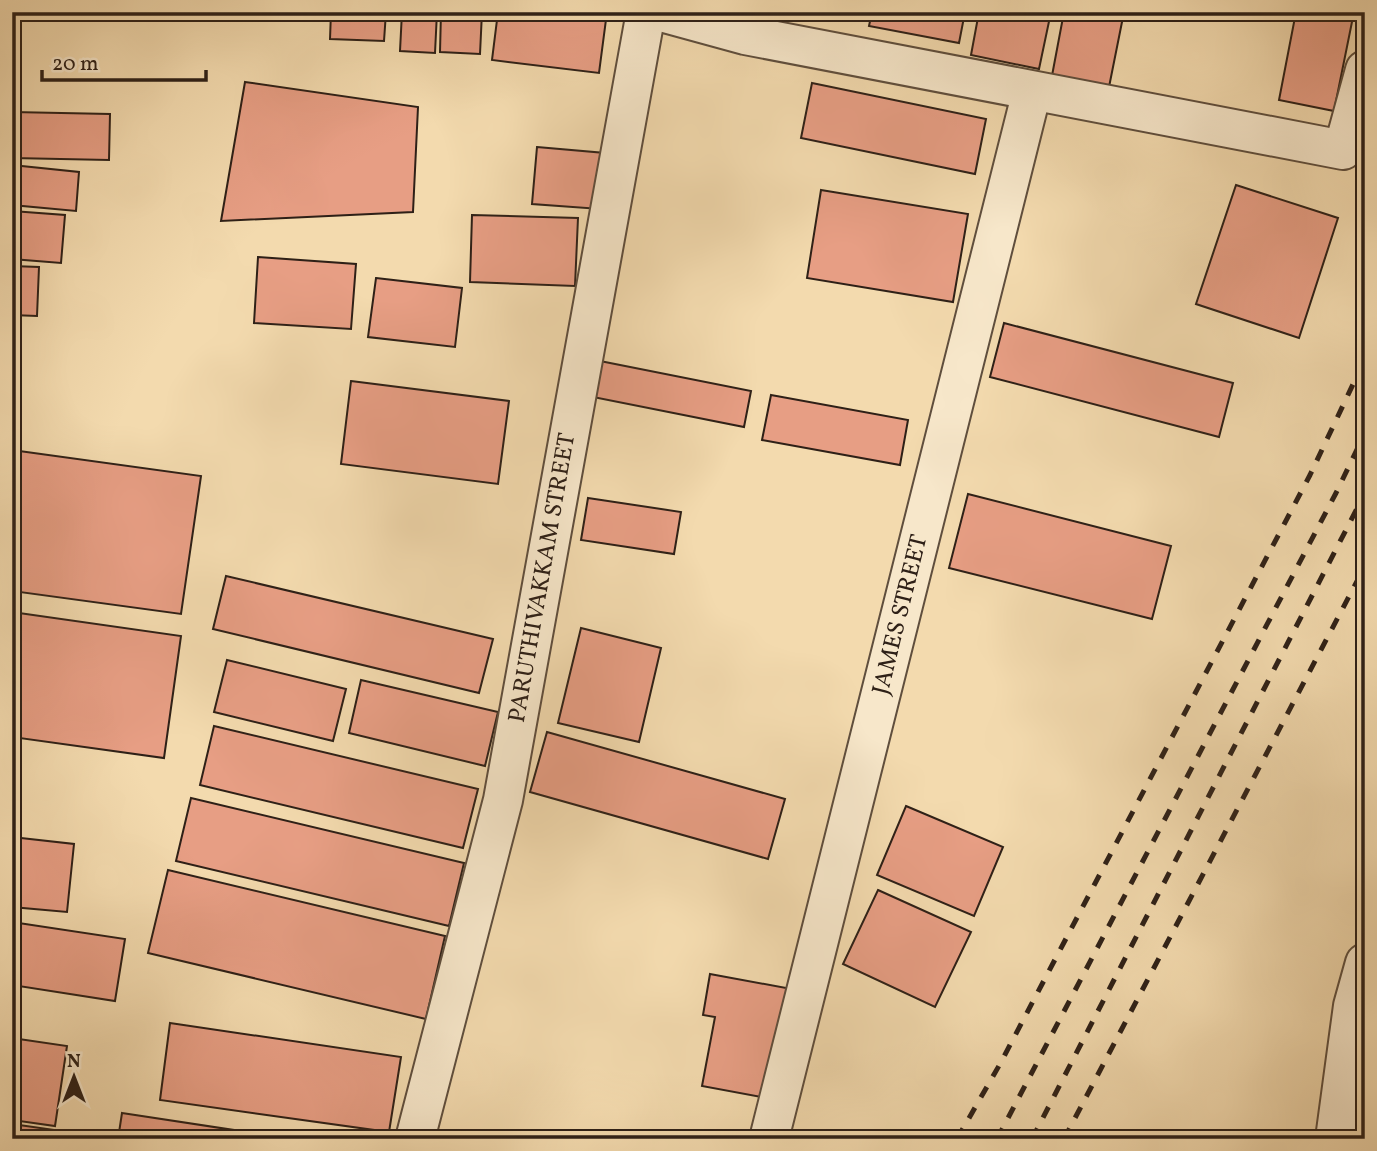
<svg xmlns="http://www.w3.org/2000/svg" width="1377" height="1151" viewBox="0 0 1377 1151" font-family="Vollkorn,serif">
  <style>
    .building { fill: #e79e84; stroke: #2e2017; stroke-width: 2 }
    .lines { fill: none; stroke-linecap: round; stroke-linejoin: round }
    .minor-casing { stroke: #5f4e3d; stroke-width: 42 }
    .minor { stroke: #f7e7ca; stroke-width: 38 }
    .rail { stroke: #2e2017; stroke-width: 5; stroke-dasharray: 12 12; stroke-linecap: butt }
    .labels { text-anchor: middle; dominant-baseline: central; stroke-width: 7; stroke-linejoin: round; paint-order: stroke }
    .street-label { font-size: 24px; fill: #2e2017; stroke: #f7e7ca }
  </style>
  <rect width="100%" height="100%" fill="#f3daae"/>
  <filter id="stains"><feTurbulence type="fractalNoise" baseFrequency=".00286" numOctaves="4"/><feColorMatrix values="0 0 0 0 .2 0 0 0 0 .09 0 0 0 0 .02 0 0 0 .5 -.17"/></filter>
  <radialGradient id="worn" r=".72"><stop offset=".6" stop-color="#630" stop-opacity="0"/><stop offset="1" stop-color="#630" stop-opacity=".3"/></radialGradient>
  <!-- building -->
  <g class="building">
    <path d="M 331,12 L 386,12 L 384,41 L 330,39 Z"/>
    <path d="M 402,12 L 437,12 L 435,53 L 400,51 Z"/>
    <path d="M 441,12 L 482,12 L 480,54 L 440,52 Z"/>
    <path d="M 498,12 L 607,12 L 599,73 L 492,60 Z"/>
    <path d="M 810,12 L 853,12 L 851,20 Z"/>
    <path d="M 872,12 L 965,12 L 959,43 L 869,26 Z"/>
    <path d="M 979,12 L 1051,12 L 1039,69 L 971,55 Z"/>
    <path d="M 1064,12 L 1124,12 L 1108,92 L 1051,81 Z"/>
    <path d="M 1296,12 L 1354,12 L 1334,111 L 1279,100 Z"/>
    <path d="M 245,82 L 418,107 L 413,212 L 221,221 Z"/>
    <path d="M 812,83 L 986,119 L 975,174 L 801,138 Z"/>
    <path d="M 12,112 L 110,114 L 109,160 L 12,158 Z"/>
    <path d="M 537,147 L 605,153 L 600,209 L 532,204 Z"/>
    <path d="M 12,165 L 79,172 L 76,211 L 12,205 Z"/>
    <path d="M 1236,185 L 1338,218 L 1299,338 L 1196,304 Z"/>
    <path d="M 821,190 L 968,214 L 953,302 L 807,278 Z"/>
    <path d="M 12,211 L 65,215 L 61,263 L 12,259 Z"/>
    <path d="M 472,215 L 578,218 L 575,286 L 470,282 Z"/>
    <path d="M 258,257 L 356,264 L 351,329 L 254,323 Z"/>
    <path d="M 12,266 L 39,267 L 37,316 L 12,315 Z"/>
    <path d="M 376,278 L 462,288 L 455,347 L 368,337 Z"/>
    <path d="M 1004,323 L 1233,383 L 1219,437 L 990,377 Z"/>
    <path d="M 600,361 L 751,391 L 744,427 L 593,397 Z"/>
    <path d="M 351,381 L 509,401 L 498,484 L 341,464 Z"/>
    <path d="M 771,395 L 908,420 L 900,465 L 762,440 Z"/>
    <path d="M 12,450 L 201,476 L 181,614 L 12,591 Z"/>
    <path d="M 968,494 L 1171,546 L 1152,619 L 949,568 Z"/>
    <path d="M 588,498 L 681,512 L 674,554 L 581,540 Z"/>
    <path d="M 226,576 L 493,639 L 479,693 L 213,629 Z"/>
    <path d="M 12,612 L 181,636 L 164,758 L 12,737 Z"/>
    <path d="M 581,628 L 661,648 L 639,742 L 558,723 Z"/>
    <path d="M 227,660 L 346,689 L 333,741 L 214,712 Z"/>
    <path d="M 361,680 L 498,712 L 485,766 L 349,733 Z"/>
    <path d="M 214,726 L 478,789 L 463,848 L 200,785 Z"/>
    <path d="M 547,732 L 785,799 L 768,859 L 530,792 Z"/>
    <path d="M 191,798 L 464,863 L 449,926 L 176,861 Z"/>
    <path d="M 906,806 L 1003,847 L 974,916 L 877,875 Z"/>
    <path d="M 12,837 L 74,844 L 67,912 L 12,907 Z"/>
    <path d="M 168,870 L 445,936 L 426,1019 L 148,953 Z"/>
    <path d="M 878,890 L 971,932 L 935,1007 L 843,964 Z"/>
    <path d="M 12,922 L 125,939 L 115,1001 L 12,985 Z"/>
    <path d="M 710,974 L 797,990 L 778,1100 L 702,1086 L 715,1017 L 703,1015 Z"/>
    <path d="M 170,1023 L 401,1057 L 389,1132 L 160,1100 Z"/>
    <path d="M 12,1038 L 67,1046 L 55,1126 L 12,1120 Z"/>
    <path d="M 122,1113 L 293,1139 L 118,1139 Z"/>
    <path d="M 12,1124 L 76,1133 L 76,1139 L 12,1139 Z"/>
  </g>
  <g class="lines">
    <!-- minor casing -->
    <g class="minor-casing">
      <g id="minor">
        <path d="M 661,12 L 745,35 L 1343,150 L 1365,70"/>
        <path d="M 415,1139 L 503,800 L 646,12"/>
        <path d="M 769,1139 L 1032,91"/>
        <path d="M 1335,1139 L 1353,1006 L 1365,963"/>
      </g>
    </g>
    <!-- minor -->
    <use href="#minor" class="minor"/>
    <!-- rail -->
    <g class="rail">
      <path d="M 957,1139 L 1000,1064 L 1310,475 L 1365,359"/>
      <path d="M 997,1139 L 1336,493 L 1365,433"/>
      <path d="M 1032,1139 L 1365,493"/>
      <path d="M 1064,1139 L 1365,566"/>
    </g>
  </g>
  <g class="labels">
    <!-- street labels -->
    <g class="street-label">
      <text transform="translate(543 578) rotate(-80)">PARUTHIVAKKAM STREET</text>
      <text transform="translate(901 615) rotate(-76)">JAMES STREET</text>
    </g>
  </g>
  <!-- margin -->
  <rect width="1377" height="1151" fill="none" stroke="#f3daae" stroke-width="42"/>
  <rect x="14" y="14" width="1349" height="1123" fill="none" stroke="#2e2017" stroke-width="3.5"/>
  <rect x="21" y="21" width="1335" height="1109" fill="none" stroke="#2e2017" stroke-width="2"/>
  <!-- north arrow -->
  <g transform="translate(74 1077)" stroke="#f7e7ca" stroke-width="5" paint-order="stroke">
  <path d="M0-5L12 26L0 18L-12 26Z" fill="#2e2017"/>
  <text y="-10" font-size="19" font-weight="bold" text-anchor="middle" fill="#2e2017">N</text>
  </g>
  <!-- scale -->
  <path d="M42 70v10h164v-10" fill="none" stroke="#2e2017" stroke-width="3.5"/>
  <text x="52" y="70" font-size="21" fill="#2e2017" stroke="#f7e7ca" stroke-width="5" paint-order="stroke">20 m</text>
  <rect width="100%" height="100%" filter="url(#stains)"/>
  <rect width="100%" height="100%" fill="url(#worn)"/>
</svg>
